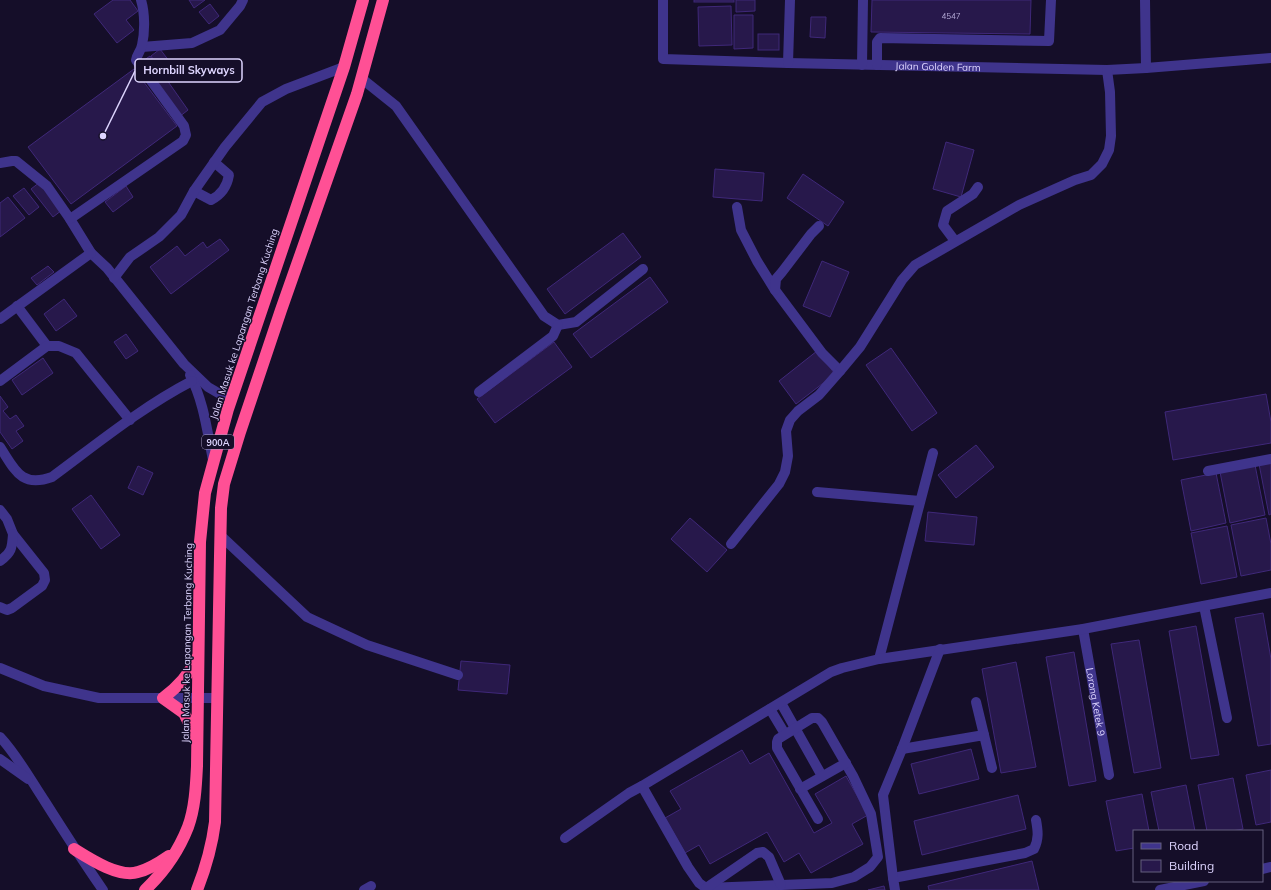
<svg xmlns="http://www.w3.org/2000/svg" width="1271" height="890" viewBox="0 0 1271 890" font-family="Mulish,sans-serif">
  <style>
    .building { fill: #27184b; stroke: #3f2879 }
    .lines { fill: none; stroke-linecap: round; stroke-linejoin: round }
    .minor { stroke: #3f348c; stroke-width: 10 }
    .highway { stroke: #ff5095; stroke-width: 12 }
    .labels { text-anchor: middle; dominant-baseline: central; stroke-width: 3; stroke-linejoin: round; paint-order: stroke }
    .number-label { font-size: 8px; fill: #b0a6d2 }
    .shield { fill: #150e29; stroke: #a299bf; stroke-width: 1 }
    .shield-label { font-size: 9px; font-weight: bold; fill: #ded5ff }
    .street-label { font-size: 10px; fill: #ded5ff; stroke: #150e29 }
    .leader { fill: none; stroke: #ded5ff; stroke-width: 1.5 }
    .callout-dot { fill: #ded5ff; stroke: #150e29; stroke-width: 1.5 }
    .callout { fill: #150e29; stroke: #ded5ff; stroke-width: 1.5 }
    .callout-label { font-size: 11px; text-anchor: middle; font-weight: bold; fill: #ded5ff }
  </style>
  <rect width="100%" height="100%" fill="#150e29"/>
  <!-- building -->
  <g class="building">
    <path d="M 113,0 L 130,0 L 138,11 L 126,20 L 134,30 L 117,43 L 94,14 Z"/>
    <path d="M 189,0 L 205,0 L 194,8 Z"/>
    <rect x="694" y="0" width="40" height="2"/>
    <path d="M 736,0 L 755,0 L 755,11 L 736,12 Z"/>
    <path d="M 872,0 L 1031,0 L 1030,34 L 871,32 Z"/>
    <path d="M 210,4 L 219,16 L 209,24 L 199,12 Z"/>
    <path d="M 731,6 L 732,45 L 699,46 L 698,7 Z"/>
    <path d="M 734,15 L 753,15 L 753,48 L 734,49 Z"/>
    <path d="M 811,17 L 826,17 L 825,38 L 810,37 Z"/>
    <rect x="758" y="34" width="21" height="16"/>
    <path d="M 160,49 L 178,73 L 168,80 L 151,56 Z"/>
    <path d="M 150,56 L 188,110 L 179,117 L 140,63 Z"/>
    <path d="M 134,69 L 177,126 L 71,204 L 28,147 Z"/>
    <path d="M 946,142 L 974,150 L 961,197 L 933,189 Z"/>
    <path d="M 715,169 L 764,173 L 762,201 L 713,197 Z"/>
    <path d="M 803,174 L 844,202 L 828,226 L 787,198 Z"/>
    <path d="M 40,182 L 62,210 L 53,217 L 31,189 Z"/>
    <path d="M 126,186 L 133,197 L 113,212 L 105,202 Z"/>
    <path d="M 24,188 L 39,207 L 29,215 L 13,196 Z"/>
    <path d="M 8,197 L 25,218 L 0,237 L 0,203 Z"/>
    <path d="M 623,233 L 641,257 L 565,314 L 547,289 Z"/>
    <path d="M 220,239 L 229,250 L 171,294 L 150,267 L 177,246 L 185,256 L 203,242 L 207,248 Z"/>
    <path d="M 822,261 L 849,272 L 830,317 L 803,306 Z"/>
    <path d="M 48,266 L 54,272 L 37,285 L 31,278 Z"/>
    <path d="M 650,277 L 668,302 L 591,358 L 573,334 Z"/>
    <path d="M 64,299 L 77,316 L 56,331 L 44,314 Z"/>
    <path d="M 126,334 L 138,351 L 126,359 L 114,342 Z"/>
    <path d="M 554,342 L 572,367 L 495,423 L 477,399 Z"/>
    <path d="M 891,348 L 937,413 L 912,431 L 866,365 Z"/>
    <path d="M 817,351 L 835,374 L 796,404 L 779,381 Z"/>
    <path d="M 43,358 L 53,373 L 22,395 L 12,380 Z"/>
    <path d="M 1266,394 L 1271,422 L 1271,443 L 1173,460 L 1165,412 Z"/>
    <path d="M 0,396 L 8,407 L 3,411 L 10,419 L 16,415 L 24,426 L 16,431 L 23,441 L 12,449 L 0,432 Z"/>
    <path d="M 976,445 L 994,467 L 956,498 L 938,475 Z"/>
    <path d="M 1271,462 L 1271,514 L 1269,515 L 1259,464 Z"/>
    <path d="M 1255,465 L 1265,515 L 1230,523 L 1220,472 Z"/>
    <path d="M 138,466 L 153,473 L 143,495 L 128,488 Z"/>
    <path d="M 1216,473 L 1226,523 L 1191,531 L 1181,480 Z"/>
    <path d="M 91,495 L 120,535 L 101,549 L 72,509 Z"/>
    <path d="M 928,512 L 977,517 L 974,545 L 925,541 Z"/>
    <path d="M 690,518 L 727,550 L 707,572 L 671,539 Z"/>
    <path d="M 1266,518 L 1271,544 L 1271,570 L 1241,576 L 1231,525 Z"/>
    <path d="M 1227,526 L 1237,577 L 1201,584 L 1191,533 Z"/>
    <path d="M 1263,613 L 1271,659 L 1271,744 L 1258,746 L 1235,618 Z"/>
    <path d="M 1196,626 L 1219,755 L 1191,759 L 1169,631 Z"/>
    <path d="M 1139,640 L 1161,768 L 1134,773 L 1111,644 Z"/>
    <path d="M 1074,652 L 1096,781 L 1069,786 L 1046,657 Z"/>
    <path d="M 461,661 L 510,665 L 507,694 L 458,690 Z"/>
    <path d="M 1016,662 L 1036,767 L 1001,773 L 982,669 Z"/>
    <path d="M 971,749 L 979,779 L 919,794 L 911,764 Z"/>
    <path d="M 742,750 L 750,764 L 769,753 L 814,833 L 832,823 L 815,794 L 846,776 L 868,815 L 852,824 L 863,844 L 811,873 L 799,853 L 784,862 L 767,832 L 710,864 L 699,845 L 685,853 L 665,818 L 681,809 L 670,791 Z"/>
    <path d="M 1271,770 L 1271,822 L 1256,825 L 1246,775 Z"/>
    <path d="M 1233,778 L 1243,829 L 1232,831 L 1207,831 L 1198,785 Z"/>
    <path d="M 1186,785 L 1195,831 L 1159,831 L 1151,792 Z"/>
    <path d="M 1142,794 L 1149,831 L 1134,831 L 1134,848 L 1116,851 L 1106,801 Z"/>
    <path d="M 1018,795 L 1026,829 L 922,855 L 914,821 Z"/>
    <path d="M 1032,861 L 1039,890 L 929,890 L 928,886 Z"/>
    <path d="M 884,886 L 885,890 L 868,890 Z"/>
  </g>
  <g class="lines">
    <!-- minor -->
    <g class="minor">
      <path id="s1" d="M 663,0 L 663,59 L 788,63 L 1107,70 L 1146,68 L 1271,58"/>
      <path d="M 1145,0 L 1146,68"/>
      <path d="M 142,47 L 192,43 L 220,30 L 240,6 L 243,0"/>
      <path d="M 788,63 L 790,0"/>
      <path d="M 862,65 L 863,0"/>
      <path d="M 877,65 L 877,42 L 880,38 L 1049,41 L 1051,0"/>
      <path d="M 361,78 L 396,106 L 544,316 L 558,325 L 576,322 L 643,269"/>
      <path d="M 0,163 L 12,161 L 16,161 L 47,186 L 70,219 L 91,253 L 107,268 L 184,364 L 208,387 L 220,394 L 232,397"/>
      <path d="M 194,191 L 211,200 C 221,195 227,187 229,175 L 214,162"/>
      <path d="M 737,207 L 741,230 L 757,261 L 775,290 L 822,353 L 840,371"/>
      <path d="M 70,219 L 183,141 L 186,135 L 184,126 L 136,60 C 137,54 141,51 142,45 C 145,32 145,13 141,0"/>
      <path d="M 955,241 L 943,225 L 947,211 L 973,194 L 978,187"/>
      <path d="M 114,278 L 130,257 L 159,237 L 181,215 L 194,191 L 225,147 L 262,102 L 286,89 L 344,67"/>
      <path d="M 775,290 L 776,279 L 782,272 L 811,234 L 819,226"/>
      <path d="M 17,306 L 47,346"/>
      <path d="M 0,319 L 91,253"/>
      <path d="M 190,375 C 204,402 207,431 213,460"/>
      <path d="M 0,381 L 47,346 L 59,346 L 76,353 L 130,420"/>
      <path d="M 479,392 L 553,336 L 558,325"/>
      <path d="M 0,447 C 15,470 21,488 52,477 C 98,443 142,407 192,381"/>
      <path d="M 1208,471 L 1271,459"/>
      <path d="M 817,492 L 920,501"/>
      <path d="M 0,510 L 7,519 L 13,534 L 44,573 L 45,580 L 42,586 L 12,608 L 7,610 L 0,607"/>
      <path d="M 221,536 L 307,617 L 367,645 L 458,675"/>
      <path d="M 731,544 L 779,484 L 785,472 L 788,456 L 786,431 L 790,420 L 798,411 L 819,395 L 840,371 L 860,347 L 902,280 L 915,265 L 1019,205 L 1075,180 L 1091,175 L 1102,164 L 1109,150 L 1111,136 L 1110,92 L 1107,70"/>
      <path d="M 0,561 C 12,552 12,548 13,534"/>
      <path d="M 1204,606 L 1227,718"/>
      <path id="s2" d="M 1083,629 L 1109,775"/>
      <path d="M 879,659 L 933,453"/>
      <path d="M 0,668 L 44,686 L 99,698 L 218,698"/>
      <path d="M 976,702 L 984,735"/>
      <path d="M 781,703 L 822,776"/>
      <path d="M 770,709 L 785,734"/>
      <path d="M 0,737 C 17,755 30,779 44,800 C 63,830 82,860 103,890"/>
      <path d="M 902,749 L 984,735 L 992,768"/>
      <path d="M 0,759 L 28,779"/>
      <path d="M 642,786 L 688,867 L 699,883 L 706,888 L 832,883 L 854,877 L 870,867 L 878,857 L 871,814 L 853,776 L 822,722 L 818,718 L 812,718 L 778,739 L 777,742 L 777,748 L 818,819"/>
      <path d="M 800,789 L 846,763"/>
      <path d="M 565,838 L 629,793 L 642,786 L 831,672 L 842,668 L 879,659 L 1083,629 L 1271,593"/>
      <path d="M 1262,869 L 1271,867"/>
      <path d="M 893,878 L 1025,853 L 1034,849 C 1039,839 1038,831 1036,820"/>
      <path d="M 706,888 L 757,853 L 763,852 L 769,857 L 781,885"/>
      <path d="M 364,890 L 371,886"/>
      <path d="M 895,890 L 893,878 L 883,795 L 902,749 L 940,649"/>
      <path d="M 1160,890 L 1204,881"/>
    </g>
    <!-- highway -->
    <g class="highway">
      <path d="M 196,737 L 184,713 L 163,698 C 178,687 189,675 197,658"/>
      <path d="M 74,849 C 90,859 119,878 138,872 C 150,869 159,863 169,856"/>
      <path d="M 145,890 C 163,873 179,850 188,827 C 195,808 196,786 197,766 L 200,542 L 205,493 L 228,409 L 344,67 L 363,0"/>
      <path d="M 197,890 C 206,867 212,846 215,822 L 220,556 L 221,508 L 224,484 L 240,432 L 281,310 L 357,94 L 383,0"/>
    </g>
  </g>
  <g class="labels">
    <!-- number labels -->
    <g class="number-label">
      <text x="951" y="16">4547</text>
    </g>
    <!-- shield labels -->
    <rect class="shield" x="202" y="435" width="32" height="14" rx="3"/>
    <g class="shield-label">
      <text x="218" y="442">900A</text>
    </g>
    <!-- street labels -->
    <g class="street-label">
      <text stroke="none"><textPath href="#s1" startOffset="334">Jalan Golden Farm</textPath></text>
      <text transform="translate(244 324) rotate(-72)">Jalan Masuk ke Lapangan Terbang Kuching</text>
      <text transform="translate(187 643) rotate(-89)">Jalan Masuk ke Lapangan Terbang Kuching</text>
      <text stroke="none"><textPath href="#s2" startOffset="74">Lorong Ketek 9</textPath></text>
    </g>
  </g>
  <!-- callouts -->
  <path class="leader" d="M103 136L135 71"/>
  <circle class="callout-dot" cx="103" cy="136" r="4"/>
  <rect class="callout" x="135" y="59" width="107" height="23" rx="4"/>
  <g class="callout-label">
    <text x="189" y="74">Hornbill Skyways</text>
  </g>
  <!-- legend -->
  <rect x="1133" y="830" width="130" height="52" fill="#150e29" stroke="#655e7f"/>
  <rect x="1141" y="843" width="20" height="6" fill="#3f348c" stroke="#655e7f"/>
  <text x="1169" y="850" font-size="12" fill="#ded5ff">Road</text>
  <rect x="1141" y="860" width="20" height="12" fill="#27184b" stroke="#655e7f"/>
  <text x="1169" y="870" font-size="12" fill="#ded5ff">Building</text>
</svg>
